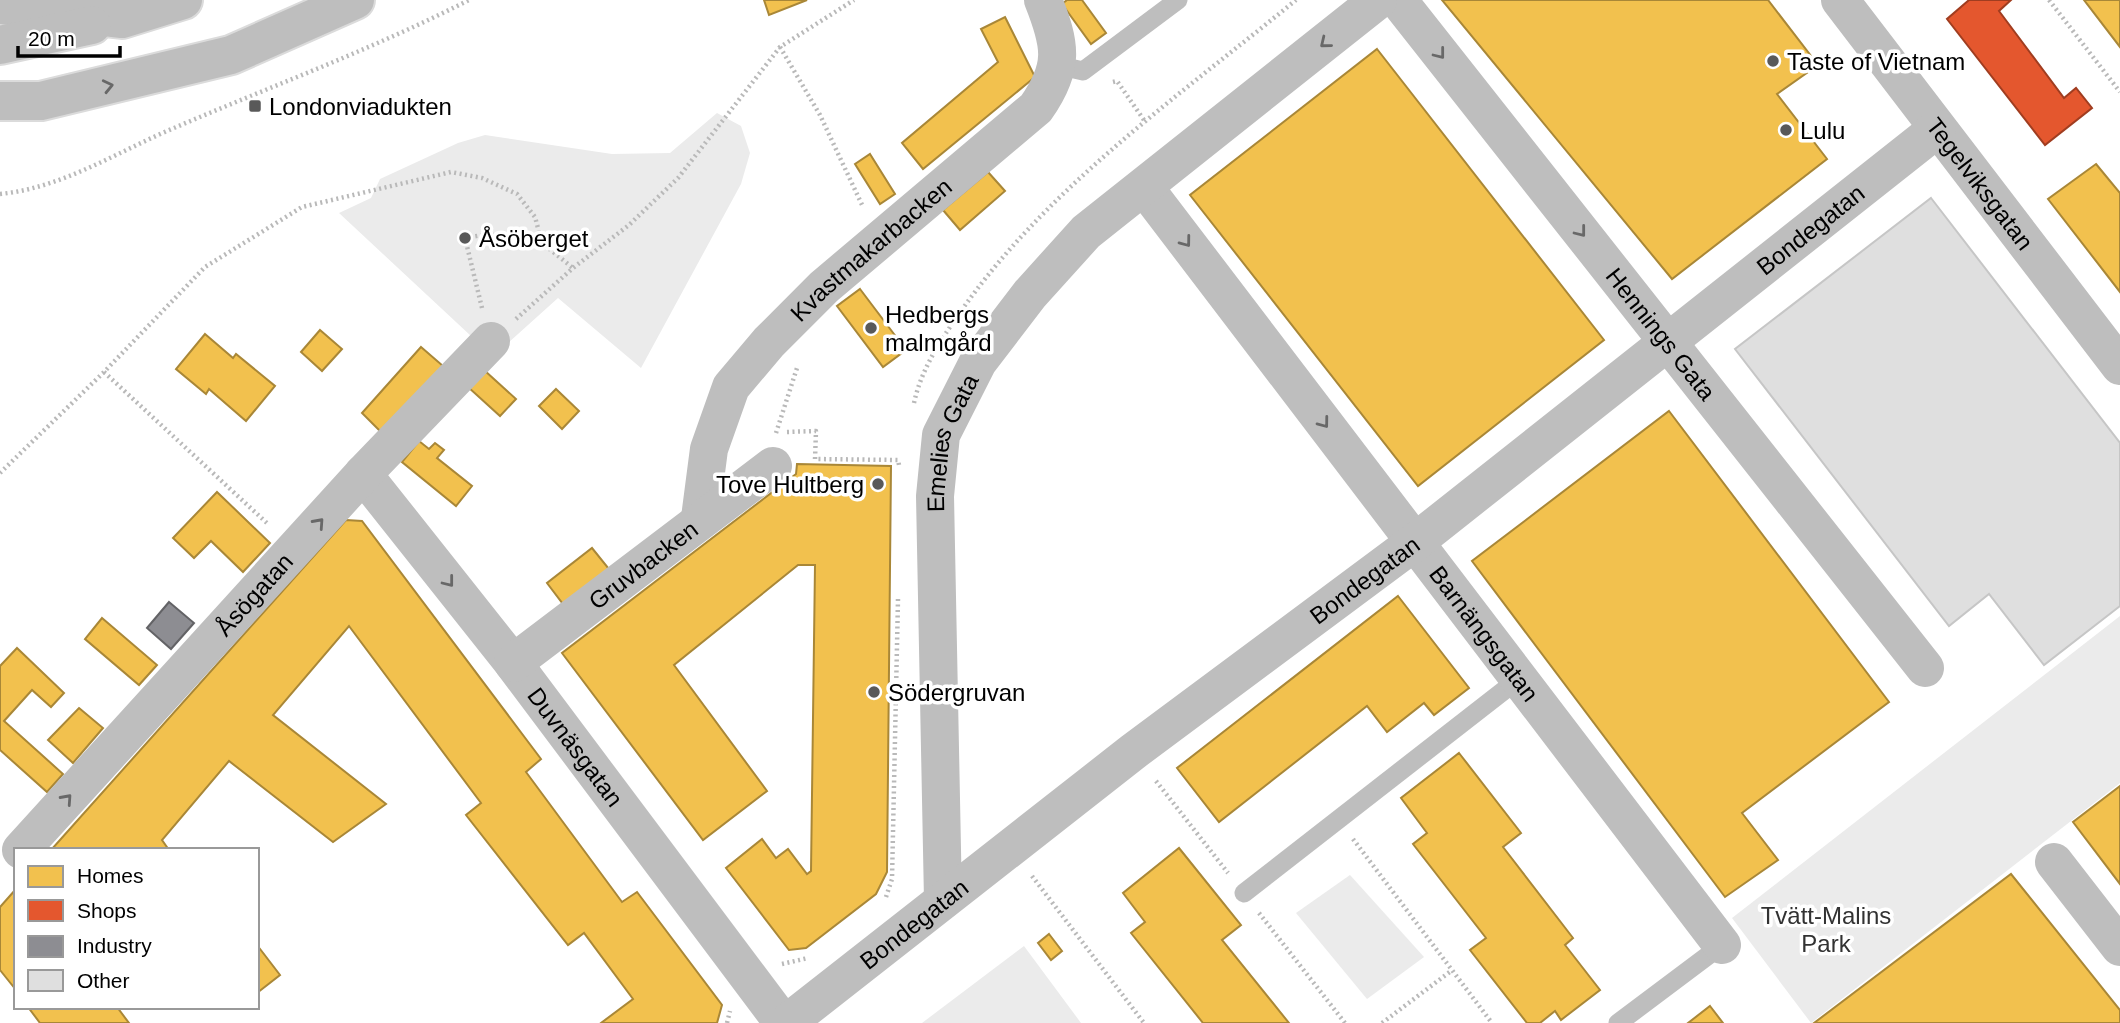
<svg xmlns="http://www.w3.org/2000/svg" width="2120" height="1023" viewBox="0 0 2120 1023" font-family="Helvetica,sans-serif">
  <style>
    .green { fill: #ebebeb }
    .homes { fill: #f2c14e; stroke: #a98737; stroke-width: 2 }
    .shops { fill: #e4572e; stroke: #a03d20; stroke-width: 2 }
    .industry { fill: #8d8d92; stroke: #636366; stroke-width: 2 }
    .building { fill: #dfdfdf; stroke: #c6c6c6; stroke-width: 2 }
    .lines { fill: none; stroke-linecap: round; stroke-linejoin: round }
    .primary-casing { stroke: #dbdbdb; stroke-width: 42 }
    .path { stroke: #b9b9b9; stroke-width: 4.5; stroke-dasharray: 2 3.5; stroke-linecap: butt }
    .lane { stroke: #bebebe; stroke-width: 19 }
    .street { stroke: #bebebe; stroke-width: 38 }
    .primary { stroke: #bebebe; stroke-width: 38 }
    .oneway { stroke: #686868 }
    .poi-dot { fill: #595959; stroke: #fff; stroke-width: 2.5 }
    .labels { text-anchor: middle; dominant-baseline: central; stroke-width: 7; stroke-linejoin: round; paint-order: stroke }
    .poi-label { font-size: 24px; fill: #000; stroke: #fff; text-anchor: start }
    .street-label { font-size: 24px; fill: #000; stroke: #fff }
    .park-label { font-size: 24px; fill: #323232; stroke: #fff }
  </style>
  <rect width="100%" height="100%" fill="#fff"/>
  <!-- green -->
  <g class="green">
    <path d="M 717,113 L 741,126 L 750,153 L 741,184 L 641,368 L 558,298 L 507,344 L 471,336 L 339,213 L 371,198 L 380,179 L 458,143 L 485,135 L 612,154 L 670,153 Z"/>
    <path d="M 2120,616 L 2120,783 L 1811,1023 L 1732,918 Z"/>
    <path d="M 1350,875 L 1424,957 L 1367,999 L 1296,913 Z"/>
    <path d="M 1024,946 L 1081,1023 L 922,1023 Z"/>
  </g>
  <!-- homes -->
  <g class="homes">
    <path d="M 764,0 L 807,0 L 769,15 Z"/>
    <path d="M 1067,0 L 1082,0 L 1106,33 L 1091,44 L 1062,4 Z"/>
    <path d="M 1442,0 L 1768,0 L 1818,65 L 1777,94 L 1827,159 L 1672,279 Z"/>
    <path d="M 2084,0 L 2120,0 L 2120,47 Z"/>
    <path d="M 1005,17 L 1035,77 L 923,169 L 902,143 L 998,62 L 981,29 Z"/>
    <path d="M 1377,49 L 1604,340 L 1418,486 L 1190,195 Z"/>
    <path d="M 870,154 L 895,194 L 880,204 L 855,164 Z"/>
    <path d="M 2096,164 L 2120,193 L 2120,292 L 2048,199 Z"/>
    <path d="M 988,172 L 1005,191 L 960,230 L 943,210 Z"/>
    <path d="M 860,289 L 906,350 L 883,367 L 837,306 Z"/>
    <path d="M 320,330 L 342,349 L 322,371 L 301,352 Z"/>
    <path d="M 205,334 L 233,358 L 236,354 L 275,386 L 246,421 L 209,389 L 206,394 L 176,369 Z"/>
    <path d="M 421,347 L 443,366 L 381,432 L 362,413 Z"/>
    <path d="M 484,370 L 516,399 L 500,416 L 468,387 Z"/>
    <path d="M 556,389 L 579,411 L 562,429 L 539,406 Z"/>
    <path d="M 1669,411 L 1889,702 L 1742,813 L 1778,860 L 1725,897 L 1472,561 Z"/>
    <path d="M 419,441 L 429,449 L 435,443 L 444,450 L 437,458 L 472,486 L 456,506 L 402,462 Z"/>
    <path d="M 797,464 L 891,466 L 887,872 L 876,894 L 806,948 L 789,950 L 726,868 L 762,839 L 776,858 L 788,849 L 807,874 L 811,871 L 815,565 L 798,565 L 674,665 L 767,791 L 703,840 L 562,653 L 796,474 Z"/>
    <path d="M 217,492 L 270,543 L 243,572 L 211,541 L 194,558 L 173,538 Z"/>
    <path d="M 346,520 L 362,521 L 541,759 L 526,772 L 622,902 L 637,892 L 722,1005 L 717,1023 L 601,1023 L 633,999 L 584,933 L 568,945 L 466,815 L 481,803 L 349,626 L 273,715 L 386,804 L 333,842 L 229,761 L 162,840 L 169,850 L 51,850 Z"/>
    <path d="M 592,548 L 609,569 L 563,604 L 547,583 Z"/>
    <path d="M 1398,596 L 1469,688 L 1434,715 L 1424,703 L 1387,732 L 1367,706 L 1219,822 L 1177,768 Z"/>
    <path d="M 102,618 L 157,665 L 139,685 L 85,639 Z"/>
    <path d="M 17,648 L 64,693 L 51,707 L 32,690 L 4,721 L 63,774 L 47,792 L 0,750 L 0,666 Z"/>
    <path d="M 79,708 L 103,728 L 73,763 L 48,740 Z"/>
    <path d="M 1459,753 L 1521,833 L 1503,847 L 1573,938 L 1565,945 L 1600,990 L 1561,1020 L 1555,1011 L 1540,1023 L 1527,1023 L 1470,950 L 1486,938 L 1413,844 L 1427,833 L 1401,798 Z"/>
    <path d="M 2120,786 L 2120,884 L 2073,822 Z"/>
    <path d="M 1179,848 L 1241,925 L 1222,940 L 1289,1023 L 1203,1023 L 1131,933 L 1145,922 L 1123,893 Z"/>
    <path d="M 2011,874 L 2120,1010 L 2120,1023 L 1814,1023 Z"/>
    <path d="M 16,889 L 16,990 L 0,970 L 0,907 Z"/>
    <path d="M 1049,934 L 1062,951 L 1051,960 L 1038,943 Z"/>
    <path d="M 257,945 L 280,975 L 257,993 Z"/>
    <path d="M 1710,1006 L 1723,1023 L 1688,1023 Z"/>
    <path d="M 28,1007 L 117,1007 L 129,1023 L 40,1023 Z"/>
  </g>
  <!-- shops -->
  <path class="shops" d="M 1969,0 L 2011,0 L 1999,11 L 2064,98 L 2076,88 L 2092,108 L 2045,145 L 1947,19 Z"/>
  <!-- industry -->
  <path class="industry" d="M 169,602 L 194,623 L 171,649 L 147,628 Z"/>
  <!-- building -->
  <path class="building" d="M 1931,198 L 2120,443 L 2120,606 L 2044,665 L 1989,594 L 1949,626 L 1735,349 Z"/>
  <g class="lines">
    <!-- primary casing -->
    <g class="primary-casing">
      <g id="primary">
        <path d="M 0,5 L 122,19 L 183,0"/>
        <path d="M 0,45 L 92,25"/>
        <path d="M 0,101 L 41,101 L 231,55 L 355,0"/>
      </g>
    </g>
    <!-- path -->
    <g class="path">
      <path d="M 2049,0 L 2120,92"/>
      <path d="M 780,47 L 820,115 L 863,207"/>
      <path d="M 1113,82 L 1117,81 L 1146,123"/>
      <path d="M 0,194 C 62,188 117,152 174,128 C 272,86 373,49 469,0"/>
      <path d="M 482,308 L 465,238 L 488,234 L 542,243"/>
      <path d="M 516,319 L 573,268 L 629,225 L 678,178 L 780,47 L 854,0"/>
      <path d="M 104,372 L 269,525"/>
      <path d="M 914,403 C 921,370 940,341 959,314 C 1046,188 1179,96 1296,0"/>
      <path d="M 787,432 L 816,431 L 815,459 L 898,460 L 899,465"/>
      <path d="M 776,433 L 797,368"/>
      <path d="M 0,473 L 104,372 L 205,267 L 302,207 L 451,172 L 482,178 L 517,194 L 535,217 L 542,243 L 573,268"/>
      <path d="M 1156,781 L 1228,873"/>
      <path d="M 1353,839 L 1492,1023"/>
      <path d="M 1032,876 L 1144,1023"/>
      <path d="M 886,897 L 892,879 L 898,599"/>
      <path d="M 1259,913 L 1345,1023"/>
      <path d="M 782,964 L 808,958"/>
      <path d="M 727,1023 L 730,1011"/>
      <path d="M 1382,1023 L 1451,971"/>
    </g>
    <!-- lane -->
    <g class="lane">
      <path d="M 1057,65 L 1083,71 L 1178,0"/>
      <path d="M 1244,893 L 1520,678"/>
      <path d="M 1618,1023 L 1722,945"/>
    </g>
    <!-- street -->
    <g class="street">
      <path id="s1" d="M 1398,0 L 1925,668"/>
      <path id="s2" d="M 1840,0 L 2120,366"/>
      <path id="s3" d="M 1145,188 L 1722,945"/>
      <path id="s4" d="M 363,474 L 513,663 L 783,1023"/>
      <path id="s5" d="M 700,518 L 709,449 L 731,387 L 769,342 L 824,287 L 1036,108 C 1065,67 1061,45 1043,0"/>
      <path id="s6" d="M 513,663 L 773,466"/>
      <path id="s7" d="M 21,850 L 363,474 L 491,341"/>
      <path d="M 2054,862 L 2120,947"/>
      <path id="s8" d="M 943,900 L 935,496 L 941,435 L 978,362 L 1030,294 L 1086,232 L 1378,0"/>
      <path id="s9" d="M 787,1023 L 1134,751 L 1415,542 L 1937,129"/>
    </g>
    <!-- primary -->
    <use href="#primary" class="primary"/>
  </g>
  <!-- one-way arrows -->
  <defs><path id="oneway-chevron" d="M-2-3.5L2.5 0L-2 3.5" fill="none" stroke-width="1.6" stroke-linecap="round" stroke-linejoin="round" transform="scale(1.75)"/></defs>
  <g class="oneway">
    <use href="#oneway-chevron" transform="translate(1325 43) rotate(141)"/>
    <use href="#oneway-chevron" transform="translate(1440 54) rotate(52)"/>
    <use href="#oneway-chevron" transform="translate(108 86) rotate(-13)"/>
    <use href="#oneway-chevron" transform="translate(1581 232) rotate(52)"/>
    <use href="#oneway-chevron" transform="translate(1186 242) rotate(53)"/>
    <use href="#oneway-chevron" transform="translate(1324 423) rotate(53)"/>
    <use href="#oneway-chevron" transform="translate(319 523) rotate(-48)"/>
    <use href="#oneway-chevron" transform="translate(449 582) rotate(52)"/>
    <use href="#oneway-chevron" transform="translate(67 799) rotate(-48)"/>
  </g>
  <!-- markers -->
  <g class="poi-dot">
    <circle cx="1773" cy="61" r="7"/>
    <rect x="248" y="99" width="14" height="14" rx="3.5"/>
    <circle cx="1786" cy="130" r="7"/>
    <circle cx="465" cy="238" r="7"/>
    <circle cx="871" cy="328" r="7"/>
    <circle cx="878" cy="484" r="7"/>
    <circle cx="874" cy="692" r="7"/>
  </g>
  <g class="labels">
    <!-- poi labels -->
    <g class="poi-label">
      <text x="1787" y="61">Taste of Vietnam</text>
      <text x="269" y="106">Londonviadukten</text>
      <text x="1800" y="130">Lulu</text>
      <text x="479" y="238">Åsöberget</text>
      <text x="885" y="314">Hedbergs<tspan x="885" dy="28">malmgård</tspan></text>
      <text x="864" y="484" text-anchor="end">Tove Hultberg</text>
      <text x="888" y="692">Södergruvan</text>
    </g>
    <!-- street labels -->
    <g class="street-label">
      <text stroke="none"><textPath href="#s2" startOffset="231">Tegelviksgatan</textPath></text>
      <text stroke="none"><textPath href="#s9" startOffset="1295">Bondegatan</textPath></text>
      <text stroke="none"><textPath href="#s5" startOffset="332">Kvastmakarbacken</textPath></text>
      <text stroke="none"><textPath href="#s1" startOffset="425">Hennings Gata</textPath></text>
      <text stroke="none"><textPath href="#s8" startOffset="460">Emelies Gata</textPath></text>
      <text stroke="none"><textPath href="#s6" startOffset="163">Gruvbacken</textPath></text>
      <text stroke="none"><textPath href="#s9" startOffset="728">Bondegatan</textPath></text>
      <text stroke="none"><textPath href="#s7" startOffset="346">Åsögatan</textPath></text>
      <text stroke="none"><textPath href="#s3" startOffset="560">Barnängsgatan</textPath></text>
      <text stroke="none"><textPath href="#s4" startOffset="346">Duvnäsgatan</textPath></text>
      <text stroke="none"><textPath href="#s9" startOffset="161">Bondegatan</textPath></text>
    </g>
    <!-- park labels -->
    <g class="park-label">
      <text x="1826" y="915">Tvätt-Malins<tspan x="1826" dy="28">Park</tspan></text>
    </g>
  </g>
  <!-- legend -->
  <rect x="14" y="848" width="245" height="161" fill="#ffffff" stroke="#999999" stroke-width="2"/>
  <rect x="28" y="866" width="35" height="21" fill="#f2c14e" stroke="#999999" stroke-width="2"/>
  <text x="77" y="883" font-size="21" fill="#000000">Homes</text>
  <rect x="28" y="900" width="35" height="21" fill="#e4572e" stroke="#999999" stroke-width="2"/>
  <text x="77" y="918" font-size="21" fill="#000000">Shops</text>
  <rect x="28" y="936" width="35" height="21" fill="#8d8d92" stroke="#999999" stroke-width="2"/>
  <text x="77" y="953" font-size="21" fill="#000000">Industry</text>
  <rect x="28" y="970" width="35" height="21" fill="#dfdfdf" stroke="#999999" stroke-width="2"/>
  <text x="77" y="988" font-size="21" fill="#000000">Other</text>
  <!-- scale -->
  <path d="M18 46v10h102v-10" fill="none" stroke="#000000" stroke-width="3.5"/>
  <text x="28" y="46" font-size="21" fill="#000000" stroke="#ffffff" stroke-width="5" paint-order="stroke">20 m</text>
</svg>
